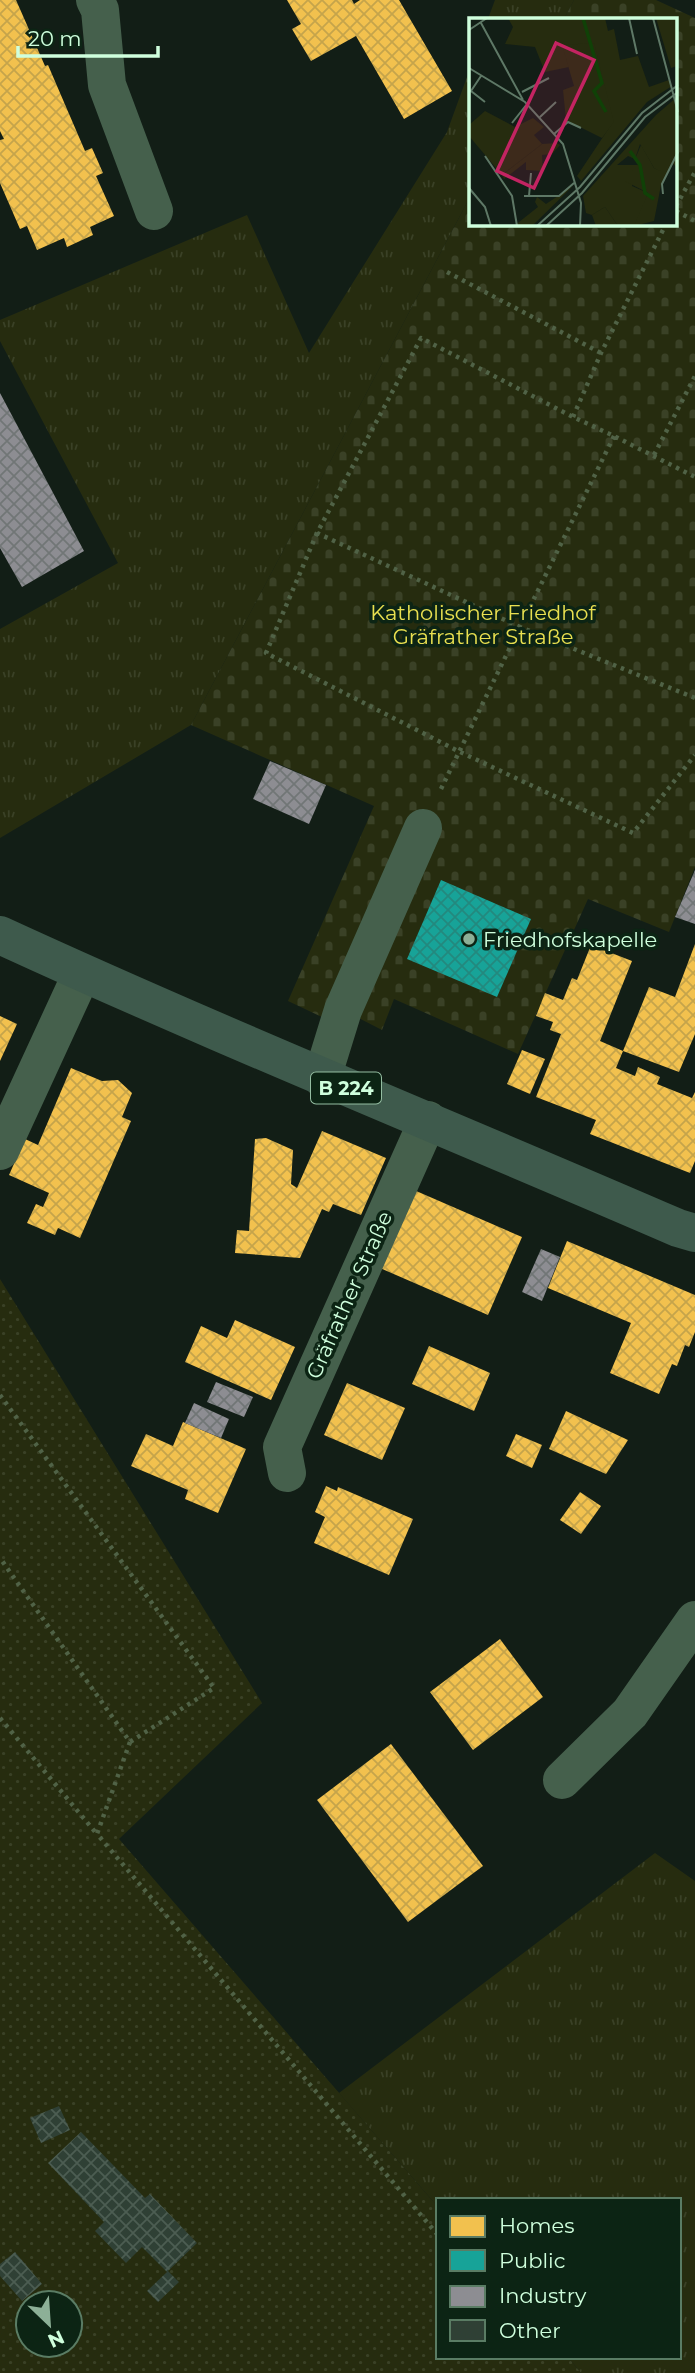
<svg xmlns="http://www.w3.org/2000/svg" width="695" height="2373" viewBox="0 0 695 2373" font-family="Montserrat,sans-serif">
  <style>
    .grass { fill: url(#grass-tufts) }
    .cemetery { fill: url(#cemetery-stones) }
    .garden { fill: url(#garden-dots); fill-rule: evenodd }
    .homes { fill: url(#homes-cross-hatch) }
    .public { fill: url(#public-cross-hatch) }
    .industry { fill: url(#industry-cross-hatch) }
    .building { fill: url(#building-cross-hatch) }
    .lines { fill: none; stroke-linecap: round; stroke-linejoin: round }
    .path { stroke: #506246; stroke-width: 4.5; stroke-dasharray: 3.5 5; stroke-linecap: butt }
    .minor { stroke: #45604c; stroke-width: 38 }
    .major { stroke: #3e5a4c; stroke-width: 38 }
    .poi-dot { fill: #8db097; stroke: #0c2414; stroke-width: 2.5 }
    .labels { text-anchor: middle; dominant-baseline: central; stroke-width: 7; stroke-linejoin: round; paint-order: stroke }
    .shield { fill: #0c2414; stroke: #94bda1; stroke-width: 2 }
    .shield-label { font-size: 19px; font-weight: bold; fill: #cfffdd }
    .park-label { font-size: 21px; fill: #e9e050; stroke: #0c2414 }
    .poi-label { font-size: 21px; fill: #cfffdd; stroke: #0c2414; text-anchor: start }
    .street-label { font-size: 21px; fill: #cfffdd; stroke: #0c2414 }
    .inset-river { fill: none; stroke: #104107; stroke-width: 3.5 }
    .inset-road { fill: none; stroke: #5e7866; stroke-width: 2 }
    .view { fill: #c32462; fill-opacity: 0.15; stroke: #c32462; stroke-width: 3.5 }
    .inset-edge { fill: none; stroke: #cfffdd; stroke-width: 3.5 }
  </style>
  <defs>
    <pattern id="grass-tufts" width="24" height="20" patternUnits="userSpaceOnUse" patternTransform="scale(1.75)"><rect width="24" height="20" fill="#262c0f"/><path d="M3 7l-1-3M5 7V3M7 7l1-3M15 17l-1-3M17 17v-4M19 17l1-3" fill="none" stroke="#3a4126"/></pattern>
    <pattern id="cemetery-stones" width="16" height="16" patternUnits="userSpaceOnUse" patternTransform="scale(1.75)"><rect width="16" height="16" fill="#262c0f"/><path d="M2 7V4a2 2 0 0 1 4 0v3zM10 15v-3a2 2 0 0 1 4 0v3z" fill="#3a4126"/></pattern>
    <pattern id="garden-dots" width="8" height="8" patternUnits="userSpaceOnUse" patternTransform="scale(1.75)"><rect width="8" height="8" fill="#262c0f"/><path d="M2 2h.1M6 6h.1" fill="none" stroke="#3a4126" stroke-width="1.8" stroke-linecap="round"/></pattern>
    <pattern id="homes-cross-hatch" width="8" height="8" patternUnits="userSpaceOnUse" patternTransform="scale(1.75)"><rect width="8" height="8" fill="#f2c14e"/><path d="M0 0l8 8M0 8l8-8" fill="none" stroke="#c5a44b"/></pattern>
    <pattern id="public-cross-hatch" width="8" height="8" patternUnits="userSpaceOnUse" patternTransform="scale(1.75)"><rect width="8" height="8" fill="#17a398"/><path d="M0 0l8 8M0 8l8-8" fill="none" stroke="#23897e"/></pattern>
    <pattern id="industry-cross-hatch" width="8" height="8" patternUnits="userSpaceOnUse" patternTransform="scale(1.75)"><rect width="8" height="8" fill="#8d8d92"/><path d="M0 0l8 8M0 8l8-8" fill="none" stroke="#717676"/></pattern>
    <pattern id="building-cross-hatch" width="8" height="8" patternUnits="userSpaceOnUse" patternTransform="scale(1.75)"><rect width="8" height="8" fill="#2f4035"/><path d="M0 0l8 8M0 8l8-8" fill="none" stroke="#4c5d52"/></pattern>
  </defs>
  <rect width="100%" height="100%" fill="#121e16"/>
  <!-- grass -->
  <g class="grass">
    <path d="M 495,0 L 574,0 L 564,19 L 488,19 Z"/>
    <path d="M 471,66 L 471,195 L 191,725 L 0,838 L 0,629 L 118,563 L 0,341 L 0,320 L 247,215 L 309,353 L 447,132 Z"/>
    <path d="M 655,1853 L 695,1881 L 695,2373 L 581,2373 L 568,2357 L 679,2357 L 679,2200 L 438,2200 L 438,2207 L 339,2093 Z"/>
  </g>
  <!-- cemetery -->
  <path class="cemetery" d="M 574,0 L 656,0 L 695,18 L 695,867 L 669,932 L 588,899 L 518,1054 L 394,999 L 382,1030 L 343,1010 L 324,1018 L 288,1001 L 374,806 L 191,725 L 471,195 L 471,224 L 676,224 L 676,19 L 564,19 Z"/>
  <!-- garden -->
  <path class="garden" d="M 0,1279 L 262,1703 L 119,1839 L 438,2207 L 438,2357 L 568,2357 L 581,2373 L 0,2373 ZM 28,2303 L 70,2303 L 70,2345 L 28,2345 Z"/>
  <!-- homes -->
  <g class="homes">
    <path d="M 0,0 L 16,0 L 45,66 L 48,65 L 85,151 L 92,148 L 103,173 L 96,176 L 114,216 L 90,227 L 93,235 L 67,247 L 64,238 L 37,250 L 27,226 L 20,229 L 0,183 L 0,140 L 4,139 L 0,131 Z"/>
    <path d="M 287,0 L 352,0 L 354,4 L 360,0 L 399,0 L 452,91 L 404,119 L 356,36 L 311,61 L 292,29 L 301,24 Z"/>
    <path d="M 695,944 L 695,1034 L 679,1072 L 623,1051 L 649,987 L 675,997 Z"/>
    <path d="M 591,945 L 632,961 L 600,1041 L 623,1051 L 616,1068 L 635,1076 L 638,1067 L 660,1077 L 657,1084 L 692,1098 L 695,1092 L 695,1161 L 690,1173 L 590,1134 L 596,1120 L 536,1097 L 561,1034 L 550,1030 L 553,1022 L 536,1016 L 545,993 L 563,1000 L 572,978 L 577,980 Z"/>
    <path d="M 0,1016 L 17,1024 L 0,1061 Z"/>
    <path d="M 522,1050 L 545,1059 L 530,1094 L 507,1084 Z"/>
    <path d="M 71,1068 L 102,1081 L 118,1080 L 132,1093 L 122,1117 L 131,1121 L 80,1238 L 58,1228 L 55,1235 L 27,1223 L 36,1204 L 43,1207 L 49,1193 L 9,1175 L 25,1139 L 38,1145 Z"/>
    <path d="M 322,1131 L 386,1158 L 361,1215 L 333,1204 L 329,1212 L 322,1209 L 300,1258 L 235,1253 L 237,1230 L 249,1231 L 255,1139 L 266,1138 L 293,1150 L 291,1184 L 297,1188 Z"/>
    <path d="M 407,1187 L 522,1237 L 488,1315 L 373,1265 Z"/>
    <path d="M 567,1241 L 695,1295 L 695,1332 L 689,1347 L 685,1345 L 677,1366 L 672,1364 L 659,1394 L 610,1373 L 631,1323 L 548,1288 Z"/>
    <path d="M 235,1320 L 295,1347 L 271,1400 L 185,1362 L 201,1326 L 227,1338 Z"/>
    <path d="M 429,1346 L 490,1373 L 474,1411 L 412,1384 Z"/>
    <path d="M 347,1383 L 405,1408 L 382,1460 L 324,1435 Z"/>
    <path d="M 566,1411 L 628,1440 L 606,1474 L 549,1449 Z"/>
    <path d="M 183,1422 L 246,1449 L 218,1513 L 185,1499 L 188,1490 L 131,1466 L 146,1434 L 173,1446 Z"/>
    <path d="M 516,1434 L 542,1445 L 532,1468 L 506,1456 Z"/>
    <path d="M 326,1486 L 337,1491 L 338,1487 L 413,1519 L 389,1575 L 314,1543 L 325,1517 L 315,1512 Z"/>
    <path d="M 580,1492 L 601,1506 L 581,1534 L 560,1520 Z"/>
    <path d="M 500,1639 L 543,1697 L 473,1750 L 430,1692 Z"/>
    <path d="M 391,1744 L 483,1866 L 408,1922 L 317,1800 Z"/>
  </g>
  <!-- public -->
  <path class="public" d="M 441,880 L 531,919 L 497,997 L 407,959 Z"/>
  <!-- industry -->
  <g class="industry">
    <path d="M 0,393 L 84,551 L 22,587 L 0,548 Z"/>
    <path d="M 270,761 L 326,785 L 309,824 L 253,799 Z"/>
    <path d="M 695,870 L 695,924 L 675,917 Z"/>
    <path d="M 541,1249 L 560,1257 L 542,1301 L 522,1292 Z"/>
    <path d="M 216,1382 L 253,1397 L 244,1417 L 207,1402 Z"/>
    <path d="M 194,1403 L 229,1419 L 221,1438 L 185,1423 Z"/>
  </g>
  <!-- building -->
  <g class="building">
    <path d="M 59,2106 L 70,2130 L 41,2143 L 30,2118 Z"/>
    <path d="M 81,2132 L 145,2198 L 150,2194 L 197,2243 L 168,2271 L 179,2282 L 158,2302 L 147,2291 L 167,2272 L 142,2247 L 126,2263 L 95,2231 L 104,2222 L 48,2163 Z"/>
    <path d="M 15,2252 L 42,2284 L 22,2301 L 0,2276 L 0,2264 Z"/>
  </g>
  <g class="lines">
    <!-- path -->
    <g class="path">
      <path d="M 676,206 L 695,172"/>
      <path d="M 676,211 L 695,221"/>
      <path d="M 447,272 L 601,353"/>
      <path d="M 573,417 L 601,353 L 666,224"/>
      <path d="M 614,436 L 520,627 L 317,533 L 421,338 L 573,417 L 614,436 L 695,477"/>
      <path d="M 654,455 L 695,376"/>
      <path d="M 317,533 L 266,653 L 458,751 L 633,833 L 695,755"/>
      <path d="M 441,789 L 520,627 L 695,698"/>
      <path d="M 0,1395 L 214,1688 L 130,1742 L 0,1558"/>
      <path d="M 0,1718 L 96,1833"/>
      <path d="M 130,1742 L 97,1834 L 437,2234"/>
    </g>
    <!-- minor -->
    <g class="minor">
      <path d="M 95,0 L 100,10 L 107,85 L 154,211"/>
      <path d="M 322,1078 L 343,1010 L 423,828"/>
      <path d="M 0,1151 L 82,973"/>
      <path d="M 287,1473 L 282,1447 L 428,1120"/>
      <path d="M 562,1780 L 630,1713 L 695,1620"/>
    </g>
    <!-- major -->
    <path class="major" d="M 0,935 C 224,1038 452,1130 678,1228 L 695,1233"/>
  </g>
  <!-- markers -->
  <circle class="poi-dot" cx="469" cy="939" r="7"/>
  <g class="labels">
    <!-- shield labels -->
    <rect class="shield" x="311" y="1072.5" width="70" height="31" rx="5"/>
    <g class="shield-label">
      <text x="346" y="1088">B 224</text>
    </g>
    <!-- park labels -->
    <g class="park-label">
      <text x="483" y="612">Katholischer Friedhof<tspan x="483" dy="24">Gräfrather Straße</tspan></text>
    </g>
    <!-- poi labels -->
    <g class="poi-label">
      <text x="483" y="939">Friedhofskapelle</text>
    </g>
    <!-- street labels -->
    <g class="street-label">
      <text transform="translate(349 1295) rotate(-66)">Gräfrather Straße</text>
    </g>
  </g>
  <!-- overview -->
  <g transform="translate(469 18)">
    <rect width="208" height="208" fill="#121e16"/>
    <path d="M 39,0 L 136,0 L 139,13 L 145,11 L 151,42 L 169,38 L 180,69 L 200,62 L 203,68 L 178,84 L 112,163 L 108,158 L 144,104 L 94,27 L 100,49 L 76,54 L 66,29 L 36,26 L 44,9 ZM 208,79 L 208,149 L 204,146 L 191,154 L 185,150 L 171,126 L 166,141 L 159,138 L 148,147 L 169,147 L 163,168 L 179,175 L 170,202 L 165,208 L 149,208 L 136,189 L 123,197 L 117,195 L 114,178 L 187,97 ZM 88,125 L 91,127 L 83,136 L 73,137 L 74,153 L 57,152 L 57,144 L 35,161 L 33,157 L 73,126 Z" fill="#262c0f"/>
    <path d="M 172,127 L 185,150 L 191,153 L 202,140 L 203,144 L 192,167 L 185,203 L 165,208 L 179,175 L 154,162 L 169,147 L 166,141 ZM 104,168 L 63,208 L 45,208 L 69,189 L 66,184 L 68,179 L 77,186 Z" fill="#262c0f"/>
    <path d="M 187,0 L 208,0 L 208,48 L 202,50 ZM 16,93 L 46,109 L 64,100 L 75,109 L 65,117 L 73,126 L 33,157 L 0,118 L 0,107 Z" fill="#262c0f"/>
    <path d="M 125,25 L 145,104 L 133,120 L 97,102 L 94,72 L 105,68 L 93,27 ZM 136,189 L 149,208 L 127,208 L 123,197 Z" fill="#262c0f"/>
    <path class="inset-river" d="M 114,0 L 133,65 L 125,73 L 137,94M 161,133 L 171,147 L 176,175 L 185,181"/>
    <path class="inset-road" d="M 160,0 L 168,36M 184,0 L 209,94M 12,5 L 54,82M 0,12 L 18,0M 0,50 L 56,84 L 94,126 L 112,185 L 111,208M 12,58 L 2,73 L 16,84M 53,74 L 80,60M 71,99 L 87,84M 43,105 L 58,86M 85,116 L 99,104 L 112,110M 16,138 L 43,178 L 48,208M 0,170 L 16,189 L 22,208M 194,176 L 193,166 L 209,134M 55,178 L 90,178 L 105,165M 60,178 L 62,155M 68,208 L 111,169 L 173,95 L 209,67M 77,208 L 113,175 L 176,99 L 209,74"/>
    <path class="view" d="M 87,25 L 125,42 L 65,170 L 28,153 Z"/>
    <rect width="208" height="208" class="inset-edge"/>
  </g>
  <!-- legend -->
  <rect x="436" y="2198" width="245" height="161" fill="#0c2414" stroke="#5a7c64" stroke-width="2"/>
  <rect x="450" y="2216" width="35" height="21" fill="#f2c14e" stroke="#5a7c64" stroke-width="2"/>
  <text x="499" y="2233" font-size="21" fill="#cfffdd">Homes</text>
  <rect x="450" y="2250" width="35" height="21" fill="#17a398" stroke="#5a7c64" stroke-width="2"/>
  <text x="499" y="2268" font-size="21" fill="#cfffdd">Public</text>
  <rect x="450" y="2286" width="35" height="21" fill="#8d8d92" stroke="#5a7c64" stroke-width="2"/>
  <text x="499" y="2303" font-size="21" fill="#cfffdd">Industry</text>
  <rect x="450" y="2320" width="35" height="21" fill="#2f4035" stroke="#5a7c64" stroke-width="2"/>
  <text x="499" y="2338" font-size="21" fill="#cfffdd">Other</text>
  <!-- north arrow -->
  <g transform="translate(49 2324) rotate(155)"><circle r="33" fill="#0c2414" stroke="#5a7c64" stroke-width="2"/>
  <path d="M0-5L12 26L0 18L-12 26Z" fill="#8db097"/>
  <text y="-10" font-size="19" font-weight="bold" text-anchor="middle" fill="#cfffdd">N</text>
  </g>
  <!-- scale -->
  <path d="M18 46v10h140v-10" fill="none" stroke="#cfffdd" stroke-width="3.5"/>
  <text x="28" y="46" font-size="21" fill="#cfffdd" stroke="#0c2414" stroke-width="5" paint-order="stroke">20 m</text>
</svg>
